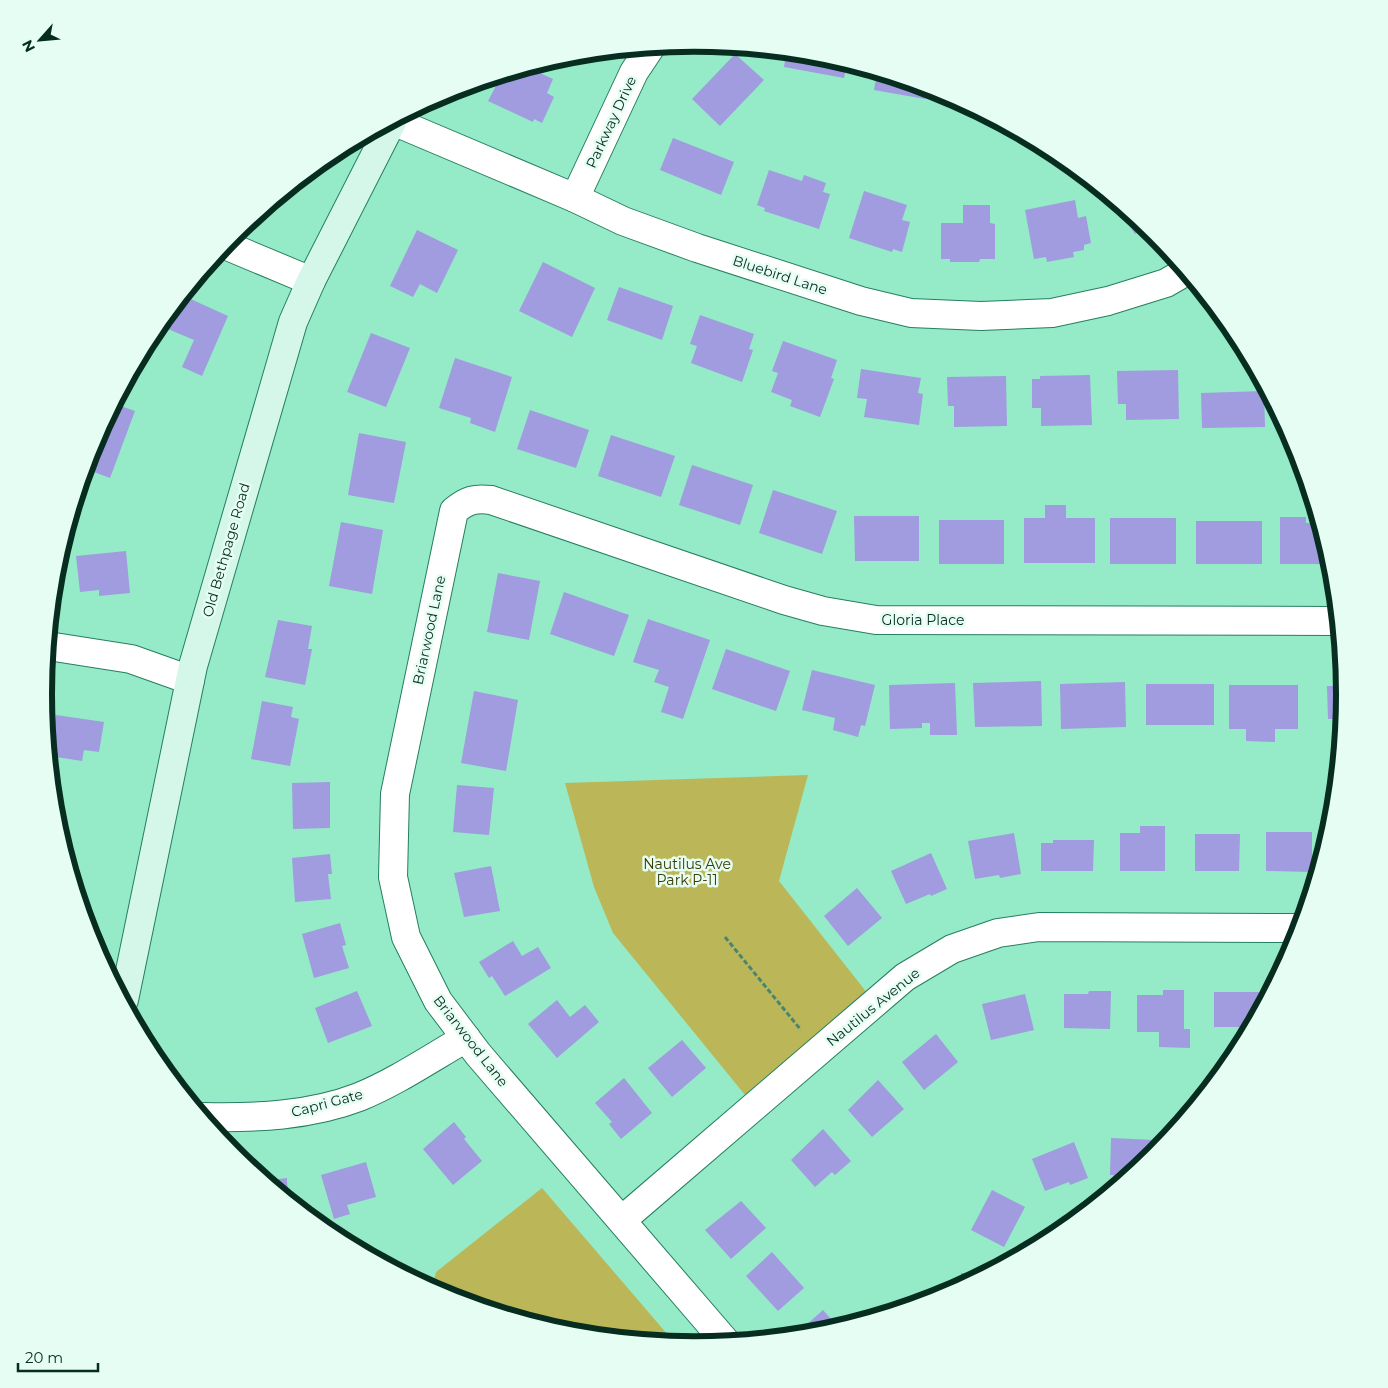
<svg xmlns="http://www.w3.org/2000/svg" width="1388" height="1388" viewBox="0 0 1388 1388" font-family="Montserrat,sans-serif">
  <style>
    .green { fill: #bbb758 }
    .building { fill: #a09cdf }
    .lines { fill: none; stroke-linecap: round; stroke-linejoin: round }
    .street-casing { stroke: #257f61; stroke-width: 30 }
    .secondary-casing { stroke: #257f61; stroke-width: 30 }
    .path { stroke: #4a866f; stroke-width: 3; stroke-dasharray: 5 2.5; stroke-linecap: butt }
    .street { stroke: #fff; stroke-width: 28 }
    .secondary { stroke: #d4f7ea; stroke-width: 28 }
    .labels { text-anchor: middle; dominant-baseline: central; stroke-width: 5; stroke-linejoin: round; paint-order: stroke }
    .street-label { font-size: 14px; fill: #072c20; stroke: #e5fdf2 }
    .park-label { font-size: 14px; fill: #3c3905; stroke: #e5fdf2 }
    .rim { fill: none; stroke: #072c20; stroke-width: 6 }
  </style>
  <rect width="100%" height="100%" fill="#95eac8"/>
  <!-- green -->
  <g class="green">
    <path d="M 808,775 L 779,881 L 875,1003 L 754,1106 L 613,933 L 594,887 L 565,783 Z"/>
    <path d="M 542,1188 L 674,1342 L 567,1332 L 445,1295 L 432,1288 L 436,1272 Z"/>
  </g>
  <!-- building -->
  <g class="building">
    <path d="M 786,53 L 821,56 L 847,64 L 844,78 L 784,67 Z"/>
    <path d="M 735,54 L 764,80 L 720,126 L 692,99 Z"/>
    <path d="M 578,55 L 573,65 L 559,59 L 567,56 Z"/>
    <path d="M 529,68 L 553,79 L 547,93 L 554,97 L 542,123 L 534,119 L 533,122 L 488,101 L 499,80 L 495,78 Z"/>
    <path d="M 877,73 L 927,88 L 925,99 L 874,90 Z"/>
    <path d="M 673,138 L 734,162 L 721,195 L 660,170 Z"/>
    <path d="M 769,170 L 802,181 L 804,175 L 826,183 L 823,192 L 830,194 L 819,229 L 764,211 L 765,208 L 757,205 Z"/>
    <path d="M 864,191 L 907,205 L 902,220 L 910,222 L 902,252 L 893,249 L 892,252 L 849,238 Z"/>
    <path d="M 1075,200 L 1078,218 L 1086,216 L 1091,243 L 1084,245 L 1084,250 L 1073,252 L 1074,257 L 1047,262 L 1046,257 L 1034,259 L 1025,210 Z"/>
    <path d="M 1113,201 L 1114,201 L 1145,227 L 1135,234 Z"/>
    <path d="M 963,205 L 990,205 L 990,223 L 995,224 L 995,259 L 980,259 L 979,262 L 950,262 L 950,259 L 941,259 L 941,223 L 963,223 Z"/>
    <path d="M 417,230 L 458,250 L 437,293 L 420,284 L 413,297 L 390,286 Z"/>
    <path d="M 543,262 L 595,288 L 572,337 L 519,311 Z"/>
    <path d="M 619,287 L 673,306 L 662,340 L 607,320 Z"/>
    <path d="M 184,296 L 228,316 L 202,376 L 182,367 L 194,340 L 168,329 Z"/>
    <path d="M 700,315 L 754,334 L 749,349 L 753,350 L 742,382 L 691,363 L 697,346 L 690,344 Z"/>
    <path d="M 371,333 L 410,348 L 386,407 L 347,392 Z"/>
    <path d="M 783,341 L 837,360 L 831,378 L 834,379 L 820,417 L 790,406 L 792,400 L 771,392 L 778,373 L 772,371 Z"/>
    <path d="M 455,358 L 512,377 L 495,432 L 470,423 L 471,418 L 439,408 Z"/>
    <path d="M 861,369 L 921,378 L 918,393 L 923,394 L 919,425 L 864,417 L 867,399 L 857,398 Z"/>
    <path d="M 1178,370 L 1179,419 L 1126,420 L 1126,404 L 1118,404 L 1117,371 Z"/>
    <path d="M 1090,375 L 1092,425 L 1041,426 L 1041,408 L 1032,408 L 1032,379 L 1040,379 L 1040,376 Z"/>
    <path d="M 1006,376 L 1007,426 L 954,427 L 954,406 L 948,406 L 947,377 Z"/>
    <path d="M 1264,391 L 1265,427 L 1202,428 L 1201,393 Z"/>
    <path d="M 115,404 L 135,411 L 110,478 L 86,469 L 93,445 Z"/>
    <path d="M 530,410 L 589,430 L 576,468 L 517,449 Z"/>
    <path d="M 359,433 L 406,442 L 394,503 L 348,495 Z"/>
    <path d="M 611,435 L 675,456 L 661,497 L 598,476 Z"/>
    <path d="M 692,465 L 753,485 L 740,525 L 679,505 Z"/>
    <path d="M 773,490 L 837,511 L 822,554 L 759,533 Z"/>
    <path d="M 1045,505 L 1066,505 L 1066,518 L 1095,518 L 1095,563 L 1024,563 L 1024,518 L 1045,518 Z"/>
    <path d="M 854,516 L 919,516 L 919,561 L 855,561 Z"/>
    <path d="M 1280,517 L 1306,517 L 1306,523 L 1313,523 L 1313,519 L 1317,519 L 1331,564 L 1280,564 Z"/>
    <rect x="1110" y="518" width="66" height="46"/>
    <rect x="939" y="520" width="65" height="44"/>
    <rect x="1196" y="521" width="66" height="43"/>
    <path d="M 341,522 L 383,530 L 372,594 L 329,586 Z"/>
    <path d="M 126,551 L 130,593 L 99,596 L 99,590 L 80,592 L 76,556 Z"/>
    <path d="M 498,573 L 540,581 L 529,640 L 487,632 Z"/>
    <path d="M 564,592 L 629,615 L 614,656 L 550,634 Z"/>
    <path d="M 648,619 L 710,640 L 683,719 L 661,712 L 669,687 L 654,682 L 659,670 L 633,662 Z"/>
    <path d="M 278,620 L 312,626 L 308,649 L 312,649 L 305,685 L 265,677 Z"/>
    <path d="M 726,649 L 790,671 L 776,711 L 712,689 Z"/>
    <path d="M 812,670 L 875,685 L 865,726 L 861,725 L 858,737 L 833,730 L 835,718 L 802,710 Z"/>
    <path d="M 1041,681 L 1042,726 L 975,727 L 973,683 Z"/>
    <path d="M 1125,682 L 1126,727 L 1061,729 L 1060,684 Z"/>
    <path d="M 955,683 L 957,735 L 930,735 L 930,723 L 922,723 L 922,728 L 890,729 L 889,685 Z"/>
    <rect x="1146" y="684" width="68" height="41"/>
    <path d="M 1229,685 L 1298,685 L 1298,729 L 1275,729 L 1275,742 L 1246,741 L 1246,729 L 1229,729 Z"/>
    <path d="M 1340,685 L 1343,685 L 1344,694 L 1342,719 L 1328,719 L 1327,686 L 1340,686 Z"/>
    <path d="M 474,691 L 518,700 L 506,771 L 461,763 Z"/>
    <path d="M 262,701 L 293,707 L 291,717 L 299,719 L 290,766 L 251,759 Z"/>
    <path d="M 56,715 L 104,722 L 99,752 L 84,750 L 82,761 L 50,756 Z"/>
    <path d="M 330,782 L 330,828 L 293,829 L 292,783 Z"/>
    <path d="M 457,785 L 494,788 L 489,835 L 453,832 Z"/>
    <path d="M 1140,826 L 1165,826 L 1165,871 L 1120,871 L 1120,833 L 1140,833 Z"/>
    <path d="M 1266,832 L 1312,832 L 1312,872 L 1266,871 Z"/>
    <path d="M 1014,833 L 1021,874 L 1000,878 L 999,875 L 975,879 L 968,841 Z"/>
    <path d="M 1195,834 L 1240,834 L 1239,871 L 1195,871 Z"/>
    <path d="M 1053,840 L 1094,840 L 1093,871 L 1041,871 L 1041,843 L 1053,843 Z"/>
    <path d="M 931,853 L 947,889 L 931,896 L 930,894 L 906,904 L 891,871 Z"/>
    <path d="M 330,854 L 332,874 L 328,874 L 331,899 L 295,902 L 292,858 Z"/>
    <path d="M 491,866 L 500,911 L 464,917 L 454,873 Z"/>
    <path d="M 857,888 L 882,918 L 848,946 L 824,916 Z"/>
    <path d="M 340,923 L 346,945 L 342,946 L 349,968 L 314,978 L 302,934 Z"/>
    <path d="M 513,941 L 522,956 L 538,947 L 551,968 L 505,996 L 492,976 L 489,978 L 479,962 Z"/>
    <path d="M 1163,990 L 1184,990 L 1184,1029 L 1190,1029 L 1190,1048 L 1159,1047 L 1159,1032 L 1137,1032 L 1137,995 L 1163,995 Z"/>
    <path d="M 357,991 L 372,1026 L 328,1043 L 315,1008 Z"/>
    <path d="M 1089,991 L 1111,991 L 1110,1029 L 1064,1028 L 1064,994 L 1088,994 Z"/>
    <path d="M 1214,992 L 1259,992 L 1259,1011 L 1250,1027 L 1214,1027 Z"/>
    <path d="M 1025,994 L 1034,1030 L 991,1040 L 982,1004 Z"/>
    <path d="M 557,1000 L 570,1017 L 585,1005 L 599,1022 L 557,1058 L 528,1024 Z"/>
    <path d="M 936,1034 L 958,1062 L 924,1090 L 902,1062 Z"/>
    <path d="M 682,1040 L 706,1068 L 672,1097 L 648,1068 Z"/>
    <path d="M 624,1078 L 652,1113 L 621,1139 L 609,1124 L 612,1122 L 595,1103 Z"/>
    <path d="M 878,1080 L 904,1109 L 872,1137 L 848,1110 Z"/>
    <path d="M 454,1122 L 466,1137 L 464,1139 L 482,1161 L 453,1185 L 423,1149 Z"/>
    <path d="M 823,1129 L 851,1161 L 835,1175 L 832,1172 L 815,1187 L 791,1160 Z"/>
    <path d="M 1111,1138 L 1155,1140 L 1155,1153 L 1127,1176 L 1110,1175 Z"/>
    <path d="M 1074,1142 L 1088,1178 L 1070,1185 L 1069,1182 L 1045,1191 L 1032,1159 Z"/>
    <path d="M 366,1162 L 376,1197 L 347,1205 L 350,1214 L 334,1219 L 321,1175 Z"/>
    <path d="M 287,1178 L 287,1182 L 289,1199 L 272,1185 L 271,1180 Z"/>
    <path d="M 992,1190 L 1025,1207 L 1004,1247 L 971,1230 Z"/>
    <path d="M 741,1201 L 766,1228 L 731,1259 L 705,1230 Z"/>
    <path d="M 772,1252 L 804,1288 L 778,1311 L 746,1276 Z"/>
    <path d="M 961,1273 L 984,1273 L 961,1285 Z"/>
    <path d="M 823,1310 L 838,1327 L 821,1332 L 796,1334 Z"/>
  </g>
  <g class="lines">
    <!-- street casing -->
    <g class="street-casing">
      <g id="street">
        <path d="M 393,121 L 575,198 L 623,221 L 697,248 L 861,301 L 911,313 L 981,316 L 1052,313 L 1108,301 L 1166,283 L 1185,272"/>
        <path d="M 575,198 L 634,72 L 650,48"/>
        <path d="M 225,245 L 311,281"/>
        <path d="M 48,646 L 131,659 L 190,680"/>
        <path d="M 204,1117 C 255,1118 310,1116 359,1097 C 396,1082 431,1058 466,1038"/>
        <path d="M 622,1220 L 905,977 L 952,949 L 998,933 L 1039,927 L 1299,928"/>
        <path d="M 725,1341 L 478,1054 L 438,1001 L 406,937 L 393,877 L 395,794 L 454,511 C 467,500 475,498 491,500 L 784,600 L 823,611 L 876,620 L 1337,621"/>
      </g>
    </g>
    <!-- secondary casing -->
    <g class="secondary-casing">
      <path id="secondary" d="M 124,1000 L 193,666 L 293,322 L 311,281 L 392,122"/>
    </g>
    <!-- path -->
    <path class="path" d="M 725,937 L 801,1030"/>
    <!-- street -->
    <use href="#street" class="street"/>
    <!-- secondary -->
    <use href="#secondary" class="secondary"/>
  </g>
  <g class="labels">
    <!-- street labels -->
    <g class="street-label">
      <text transform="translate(611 122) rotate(-65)">Parkway Drive</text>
      <text transform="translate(780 275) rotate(18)">Bluebird Lane</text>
      <text transform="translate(226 550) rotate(-74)">Old Bethpage Road</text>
      <text x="923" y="620">Gloria Place</text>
      <text transform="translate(429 630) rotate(-78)">Briarwood Lane</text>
      <text transform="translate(873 1007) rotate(-39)">Nautilus Avenue</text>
      <text transform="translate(471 1041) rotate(52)">Briarwood Lane</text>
      <text transform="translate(327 1103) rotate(-15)">Capri Gate</text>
    </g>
    <!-- park labels -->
    <g class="park-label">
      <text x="687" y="864">Nautilus Ave<tspan x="687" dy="16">Park P-11</tspan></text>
    </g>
  </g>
  <!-- crop -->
  <path d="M0 0H1388V1388H0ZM52 694a642 642 0 1 1 1284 0a642 642 0 1 1-1284 0Z" fill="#e5fdf2" fill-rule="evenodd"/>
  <path class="rim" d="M52 694a642 642 0 1 1 1284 0a642 642 0 1 1-1284 0Z"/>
  <!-- north arrow -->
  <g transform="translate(40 40) rotate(243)" stroke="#e5fdf2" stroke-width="4" paint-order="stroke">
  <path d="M0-4L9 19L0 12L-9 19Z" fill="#072c20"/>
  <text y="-8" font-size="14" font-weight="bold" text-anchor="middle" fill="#072c20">N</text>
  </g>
  <!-- scale -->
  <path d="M18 1363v8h80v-8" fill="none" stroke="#072c20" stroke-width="2.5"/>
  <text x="25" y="1363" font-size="15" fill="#072c20" stroke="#e5fdf2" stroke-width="4" paint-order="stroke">20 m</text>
</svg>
